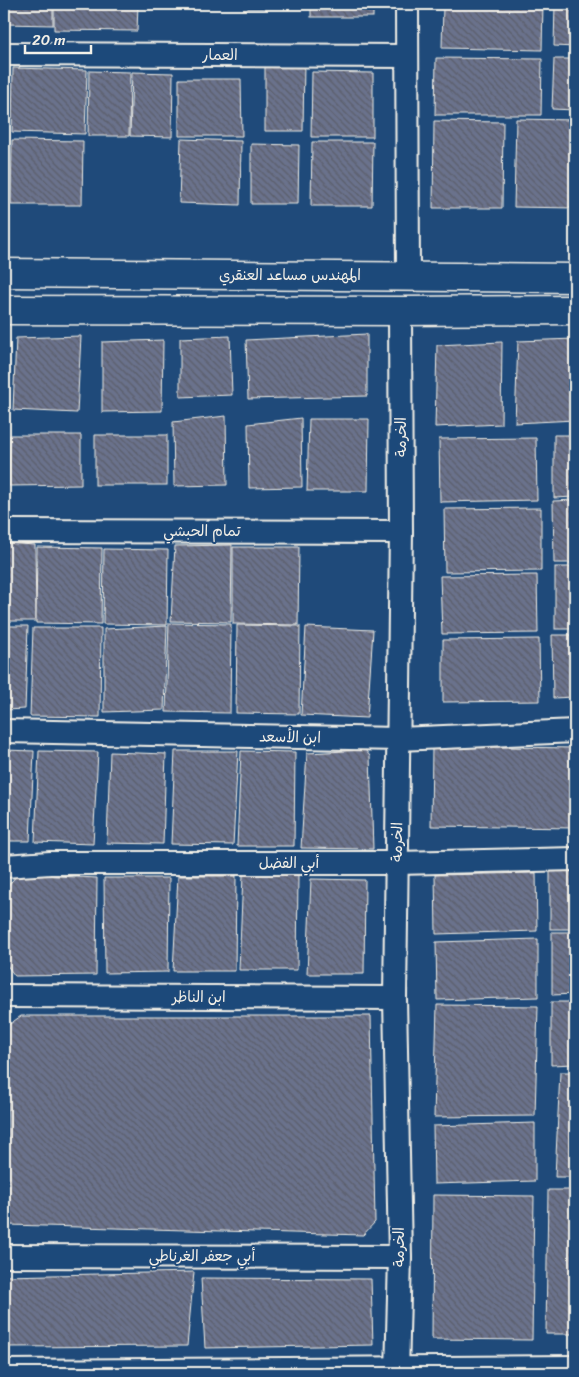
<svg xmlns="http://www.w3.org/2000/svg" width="579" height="1377" viewBox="0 0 579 1377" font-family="Sriracha,'Playpen Sans Arabic',sans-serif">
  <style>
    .building { fill: url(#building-back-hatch); stroke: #f4f1e8 }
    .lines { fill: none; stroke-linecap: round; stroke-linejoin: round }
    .minor-casing { stroke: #f4f1e8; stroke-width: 26 }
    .tertiary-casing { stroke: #f4f1e8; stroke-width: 31 }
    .minor { stroke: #1f4a7a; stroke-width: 22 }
    .tertiary { stroke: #1f4a7a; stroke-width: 28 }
    .labels { text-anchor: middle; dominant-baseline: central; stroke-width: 4; stroke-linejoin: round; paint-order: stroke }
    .street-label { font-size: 15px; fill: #f4f1e8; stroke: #1f4a7a }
  </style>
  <defs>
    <pattern id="building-back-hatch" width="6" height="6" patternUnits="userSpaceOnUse" patternTransform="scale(1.25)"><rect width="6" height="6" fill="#6a728c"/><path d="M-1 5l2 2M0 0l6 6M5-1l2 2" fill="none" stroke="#5a5d69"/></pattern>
  </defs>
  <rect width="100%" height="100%" fill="#1f4a7a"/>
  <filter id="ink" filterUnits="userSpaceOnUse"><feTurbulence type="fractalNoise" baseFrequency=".02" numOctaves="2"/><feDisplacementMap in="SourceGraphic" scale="10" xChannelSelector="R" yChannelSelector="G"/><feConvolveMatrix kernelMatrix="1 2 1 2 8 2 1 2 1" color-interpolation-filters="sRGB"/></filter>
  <g filter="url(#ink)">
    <!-- building -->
    <g class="building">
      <path d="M 4,4 L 53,4 L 53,25 L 4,24 Z"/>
      <path d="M 54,4 L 138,4 L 137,31 L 54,30 Z"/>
      <rect x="248" y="4" width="55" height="4"/>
      <rect x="311" y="4" width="62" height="13"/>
      <path d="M 443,4 L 543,4 L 542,50 L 442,48 Z"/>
      <path d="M 555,4 L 575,4 L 575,47 L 554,46 Z"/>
      <path d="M 436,58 L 542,59 L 541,115 L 435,115 Z"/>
      <path d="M 554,59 L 575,59 L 575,110 L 552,109 Z"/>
      <path d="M 265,62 L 304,62 L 303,131 L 265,131 Z"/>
      <path d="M 13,68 L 87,70 L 85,134 L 12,132 Z"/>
      <path d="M 89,71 L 130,72 L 129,136 L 88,136 Z"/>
      <path d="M 132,72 L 173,73 L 172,137 L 130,136 Z"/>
      <path d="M 312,72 L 373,73 L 373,137 L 311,137 Z"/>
      <path d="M 179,79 L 241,79 L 242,136 L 179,136 Z"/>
      <path d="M 516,119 L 575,120 L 575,208 L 514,207 Z"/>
      <path d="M 434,121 L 503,122 L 502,208 L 433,208 Z"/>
      <path d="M 181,139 L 241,141 L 240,205 L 179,203 Z"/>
      <path d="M 12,140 L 83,141 L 82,205 L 11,205 Z"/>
      <path d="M 312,142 L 373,142 L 372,206 L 311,206 Z"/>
      <path d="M 251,144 L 299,145 L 298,204 L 251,204 Z"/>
      <path d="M 367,334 L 367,396 L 248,399 L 246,340 Z"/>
      <path d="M 81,336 L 77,413 L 13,410 L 16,338 Z"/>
      <path d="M 230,336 L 232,395 L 180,397 L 180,338 Z"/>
      <path d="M 4,339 L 6,339 L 5,410 L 4,410 Z"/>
      <path d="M 575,339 L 575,420 L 515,423 L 518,341 Z"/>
      <path d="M 163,340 L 162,411 L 102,412 L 102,342 Z"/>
      <path d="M 502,342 L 501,424 L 435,427 L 437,345 Z"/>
      <path d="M 226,416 L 227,485 L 174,486 L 173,422 Z"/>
      <path d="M 301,418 L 302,487 L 249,488 L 248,424 Z"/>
      <path d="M 309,419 L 369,419 L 368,491 L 307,491 Z"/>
      <path d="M 10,435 L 81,435 L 81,485 L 9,486 Z"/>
      <rect x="95" y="435" width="72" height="50"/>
      <path d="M 554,435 L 575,435 L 575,497 L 554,498 Z"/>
      <path d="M 536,438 L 537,500 L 440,502 L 439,439 Z"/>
      <path d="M 575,500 L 575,563 L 554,563 L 553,501 Z"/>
      <path d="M 541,508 L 541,571 L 445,572 L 444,509 Z"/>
      <path d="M 4,543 L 35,545 L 36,621 L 4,621 Z"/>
      <path d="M 232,545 L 231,622 L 171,621 L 175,546 Z"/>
      <path d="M 37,547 L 102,548 L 101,624 L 36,623 Z"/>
      <path d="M 233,547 L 299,547 L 298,625 L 233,624 Z"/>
      <path d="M 104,549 L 168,550 L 167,625 L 103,624 Z"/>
      <rect x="555" y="567" width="20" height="62"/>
      <path d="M 537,575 L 538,633 L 442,634 L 440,576 Z"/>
      <path d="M 169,623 L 231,624 L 230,713 L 166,712 Z"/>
      <path d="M 237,625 L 300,626 L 299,714 L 236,713 Z"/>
      <path d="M 4,626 L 28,626 L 25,709 L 4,710 Z"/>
      <path d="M 167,626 L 164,710 L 104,712 L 104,629 Z"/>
      <path d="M 306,627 L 373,630 L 367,718 L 301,715 Z"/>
      <path d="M 33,628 L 101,628 L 100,717 L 30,716 Z"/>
      <path d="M 552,635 L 575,635 L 575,697 L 553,698 Z"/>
      <path d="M 539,639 L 540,701 L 443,702 L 443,640 Z"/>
      <path d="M 432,746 L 575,748 L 575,828 L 431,826 Z"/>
      <path d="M 4,750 L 34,751 L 30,841 L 4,841 Z"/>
      <path d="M 365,750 L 370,756 L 373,849 L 301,848 L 307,753 Z"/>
      <path d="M 39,751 L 98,752 L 93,844 L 35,842 Z"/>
      <path d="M 175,751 L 238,751 L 233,845 L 171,844 Z"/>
      <path d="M 241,751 L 295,752 L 294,846 L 237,846 Z"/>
      <path d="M 110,752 L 166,754 L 163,844 L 107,843 Z"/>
      <rect x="550" y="866" width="25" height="63"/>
      <path d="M 536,873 L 537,931 L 436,934 L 435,875 Z"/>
      <path d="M 18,874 L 97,878 L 96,975 L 15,976 L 6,964 L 6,888 Z"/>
      <path d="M 243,875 L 298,875 L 297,970 L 239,970 Z"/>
      <path d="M 178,876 L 236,876 L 235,971 L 173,971 Z"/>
      <path d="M 104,878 L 169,878 L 168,972 L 105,973 Z"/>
      <path d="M 311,879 L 365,880 L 364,974 L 307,974 Z"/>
      <path d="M 552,932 L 575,932 L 575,994 L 552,995 Z"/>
      <path d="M 538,939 L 538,997 L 437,1000 L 436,942 Z"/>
      <path d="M 551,1002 L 575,1002 L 575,1064 L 551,1065 Z"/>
      <path d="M 437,1005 L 538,1006 L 535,1116 L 434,1117 Z"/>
      <path d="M 21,1016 L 371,1016 L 375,1222 L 363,1235 L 9,1225 L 7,1026 Z"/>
      <path d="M 560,1072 L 575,1072 L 575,1177 L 555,1177 Z"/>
      <path d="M 535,1123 L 535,1181 L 434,1184 L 433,1126 Z"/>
      <path d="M 548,1190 L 575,1190 L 575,1334 L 546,1334 Z"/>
      <path d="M 433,1195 L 534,1196 L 532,1340 L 432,1339 Z"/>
      <path d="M 194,1272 L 187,1346 L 5,1347 L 4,1276 Z"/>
      <path d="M 201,1278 L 371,1279 L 373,1345 L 205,1348 Z"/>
    </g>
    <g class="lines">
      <!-- minor casing -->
      <g class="minor-casing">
        <g id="minor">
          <path d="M 407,4 L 408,276"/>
          <path d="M 4,54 L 407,56"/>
          <path d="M 4,531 L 401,532"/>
          <path d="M 4,731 L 399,739 L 575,731"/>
          <path d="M 4,866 L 50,863 L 397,863 L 575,859"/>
          <path d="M 4,996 L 395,998"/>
          <path d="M 4,1256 L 400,1257"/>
          <path d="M 4,1371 L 575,1367"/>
          <path d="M 397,1373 L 400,1257 L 395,998 L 401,532 L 400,311"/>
        </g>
      </g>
      <!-- tertiary casing -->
      <g class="tertiary-casing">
        <g id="tertiary">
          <path d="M 4,273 L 575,278"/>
          <path d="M 4,310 L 400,311 L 575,310"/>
        </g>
      </g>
      <!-- minor -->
      <use href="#minor" class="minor"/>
      <!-- tertiary -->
      <use href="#tertiary" class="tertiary"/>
    </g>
  </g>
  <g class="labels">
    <!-- street labels -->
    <g class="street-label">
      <text x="220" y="55">العمار</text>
      <text x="290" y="275">المهندس مساعد العنقري</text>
      <text transform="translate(401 437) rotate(-90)">الخرمة</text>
      <text x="202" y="531">تمام الحبشي</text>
      <text transform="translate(290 737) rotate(1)">ابن الأسعد</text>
      <text transform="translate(397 842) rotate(-89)">الخرمة</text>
      <text x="289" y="863">أبي الفضل</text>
      <text x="199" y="997">ابن الناظر</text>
      <text transform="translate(399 1247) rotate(-90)">الخرمة</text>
      <text x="202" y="1256">أبي جعفر الغرناطي</text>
    </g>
  </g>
  <!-- margin -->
  <rect width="579" height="1377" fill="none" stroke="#1f4a7a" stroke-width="20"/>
  <rect x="10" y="10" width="559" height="1357" fill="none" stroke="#f4f1e8" stroke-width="2" filter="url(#ink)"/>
  <!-- scale -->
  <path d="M25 45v8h66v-8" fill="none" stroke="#f4f1e8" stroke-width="2.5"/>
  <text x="32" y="45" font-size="15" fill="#f4f1e8" stroke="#1f4a7a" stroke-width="4" paint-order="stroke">20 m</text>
</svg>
